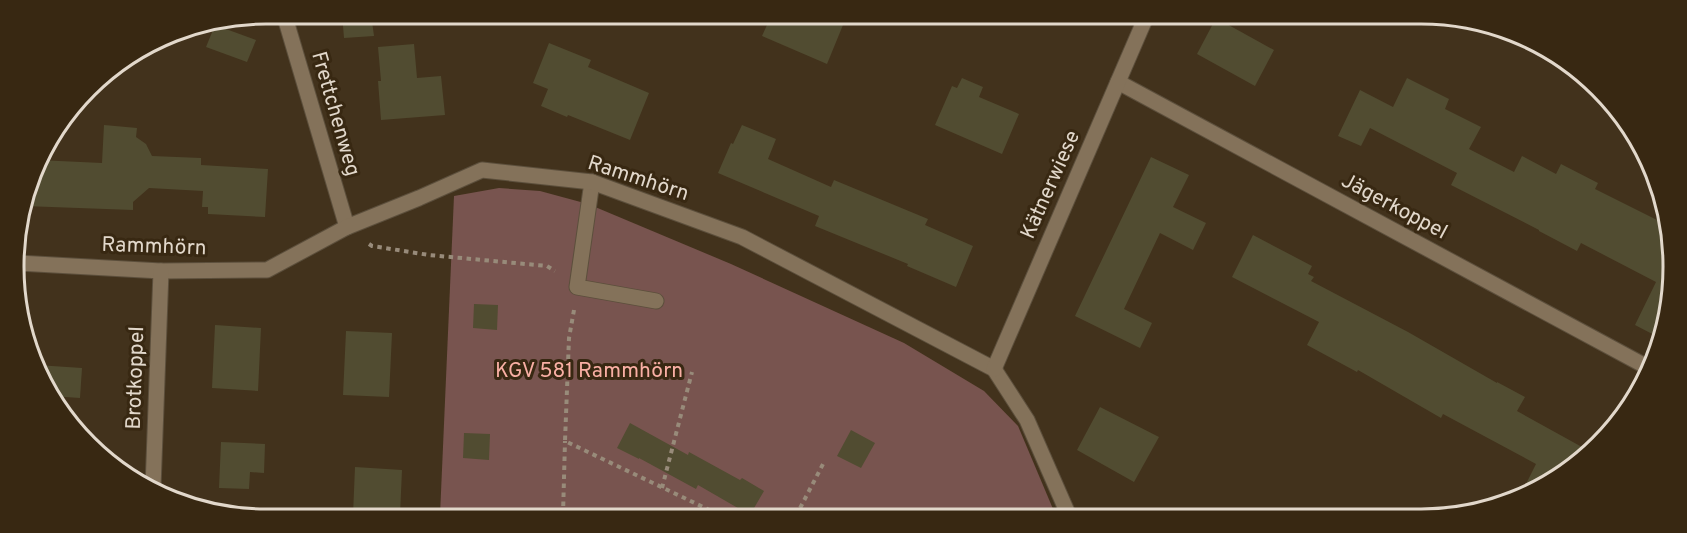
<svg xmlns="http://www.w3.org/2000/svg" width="1687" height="533" viewBox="0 0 1687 533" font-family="Overpass,sans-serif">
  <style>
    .green { fill: #78544f }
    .building { fill: #514c31 }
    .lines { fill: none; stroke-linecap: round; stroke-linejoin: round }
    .lane-casing { stroke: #5c4f3c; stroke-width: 17 }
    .street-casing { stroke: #5c4f3c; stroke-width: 17 }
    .path { stroke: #988b7a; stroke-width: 4; stroke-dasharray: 4.5 4.5; stroke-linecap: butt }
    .lane { stroke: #84725a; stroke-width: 15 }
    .street { stroke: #84725a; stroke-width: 15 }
    .labels { text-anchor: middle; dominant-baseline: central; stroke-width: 6; stroke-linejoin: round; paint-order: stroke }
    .street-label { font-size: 21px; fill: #e2d8cb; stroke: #382812 }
    .park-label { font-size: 21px; fill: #f9afa4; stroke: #382812 }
    .rim { fill: none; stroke: #e2d8cb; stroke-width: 3 }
  </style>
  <rect width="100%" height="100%" fill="#42321c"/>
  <!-- green -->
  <path class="green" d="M 499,188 L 540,191 L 588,204 L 731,264 L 904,343 L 984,391 L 1018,426 L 1056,516 L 440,515 L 454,196 Z"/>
  <!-- building -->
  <g class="building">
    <path d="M 342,14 L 371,14 L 374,36 L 344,38 Z"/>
    <path d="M 771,16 L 822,16 L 843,25 L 827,64 L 762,36 Z"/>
    <path d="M 1216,18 L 1274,50 L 1255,86 L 1197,54 Z"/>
    <path d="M 215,25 L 256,40 L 247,62 L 206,47 Z"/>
    <path d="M 549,43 L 591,60 L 588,67 L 649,93 L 630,140 L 568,115 L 567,117 L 541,106 L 548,89 L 533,83 Z"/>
    <path d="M 414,44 L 417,78 L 441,76 L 445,115 L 381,120 L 378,81 L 381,81 L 378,47 Z"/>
    <path d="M 962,78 L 983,87 L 979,97 L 1019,114 L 1002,154 L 935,125 L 952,86 L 957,88 Z"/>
    <path d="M 1407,78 L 1449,99 L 1445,109 L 1481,127 L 1469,149 L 1514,172 L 1522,156 L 1556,174 L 1561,164 L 1598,183 L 1595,189 L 1669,226 L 1669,316 L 1660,338 L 1635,325 L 1656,282 L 1581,243 L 1577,251 L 1539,231 L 1539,230 L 1451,185 L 1457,173 L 1370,128 L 1361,146 L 1338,136 L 1360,90 L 1393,107 Z"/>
    <path d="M 104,125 L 137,128 L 136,137 L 146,144 L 152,156 L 201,158 L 201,165 L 268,169 L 265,217 L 208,214 L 208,207 L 202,207 L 203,191 L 149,188 L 133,202 L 133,210 L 24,206 L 38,160 L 102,163 Z"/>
    <path d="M 742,125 L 776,139 L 768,159 L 831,187 L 834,180 L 928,219 L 925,225 L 973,246 L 956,287 L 907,266 L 908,264 L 815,226 L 819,216 L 718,173 L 731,143 L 733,144 Z"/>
    <path d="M 1151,157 L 1189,175 L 1173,207 L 1206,223 L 1193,250 L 1160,233 L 1124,309 L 1152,323 L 1140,348 L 1075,316 Z"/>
    <path d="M 1253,235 L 1312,266 L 1308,274 L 1314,277 L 1311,281 L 1408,332 L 1497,383 L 1497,382 L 1525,397 L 1517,411 L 1591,452 L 1532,494 L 1519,498 L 1536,464 L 1443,414 L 1441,418 L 1358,370 L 1357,372 L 1307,345 L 1319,322 L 1232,277 Z"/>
    <path d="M 474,304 L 498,305 L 497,330 L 473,328 Z"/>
    <path d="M 215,325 L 261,328 L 258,391 L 212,388 Z"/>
    <path d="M 346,331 L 392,333 L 389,397 L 343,395 Z"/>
    <path d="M 37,365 L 82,368 L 80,398 L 51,396 Z"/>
    <path d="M 1100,407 L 1159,437 L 1134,482 L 1077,450 Z"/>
    <path d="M 630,423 L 688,455 L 689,452 L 740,480 L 742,478 L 764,491 L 750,515 L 698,485 L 696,489 L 639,458 L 639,459 L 617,448 Z"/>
    <path d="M 851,430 L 875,443 L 861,468 L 837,456 Z"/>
    <path d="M 464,433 L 490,434 L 489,460 L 463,458 Z"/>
    <path d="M 221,442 L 265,444 L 264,473 L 250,472 L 249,489 L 219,488 Z"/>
    <path d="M 355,467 L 402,470 L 400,515 L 353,515 Z"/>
  </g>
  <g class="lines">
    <!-- lane casing -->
    <g class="lane-casing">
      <path id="lane" d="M 592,182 L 577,287 L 656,301"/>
    </g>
    <!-- street casing -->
    <g class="street-casing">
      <g id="street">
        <path d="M 284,14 L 347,227"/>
        <path d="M 1118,82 L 1649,368"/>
        <path d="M 18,263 L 161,271 L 267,270 L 347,227 L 419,198 L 482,170 L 592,182 L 742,237 L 994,369 L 1027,420 L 1069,516"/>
        <path d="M 994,369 L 1146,17"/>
        <path d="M 153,488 L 161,271"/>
      </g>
    </g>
    <!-- path -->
    <g class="path">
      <path d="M 369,244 L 372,246 L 429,255 L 547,266 L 555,271"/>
      <path d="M 574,310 L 569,338 L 565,441 L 722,516"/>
      <path d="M 662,488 L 692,372"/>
      <path d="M 563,515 L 565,441"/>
      <path d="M 796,516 L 823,464"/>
    </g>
    <!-- lane -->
    <use href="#lane" class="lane"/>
    <!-- street -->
    <use href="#street" class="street"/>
  </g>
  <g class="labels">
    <!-- street labels -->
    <g class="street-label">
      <text transform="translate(335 114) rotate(74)">Frettchenweg</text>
      <text transform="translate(638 179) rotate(18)">Rammhörn</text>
      <text transform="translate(1051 185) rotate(-66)">Kätnerwiese</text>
      <text transform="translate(1394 207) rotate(28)">Jägerkoppel</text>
      <text transform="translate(154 247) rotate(2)">Rammhörn</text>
      <text transform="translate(136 378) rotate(-88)">Brotkoppel</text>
    </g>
    <!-- park labels -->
    <g class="park-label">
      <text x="589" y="371">KGV 581 Rammhörn</text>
    </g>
  </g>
  <!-- crop -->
  <path d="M0 0H1687V533H0ZM266 24H1421A242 242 0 0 1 1663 266V267A242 242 0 0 1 1421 509H266A242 242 0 0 1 24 267V266A242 242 0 0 1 266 24Z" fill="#382812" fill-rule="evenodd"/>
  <path class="rim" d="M266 24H1421A242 242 0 0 1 1663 266V267A242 242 0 0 1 1421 509H266A242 242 0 0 1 24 267V266A242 242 0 0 1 266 24Z"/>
</svg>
